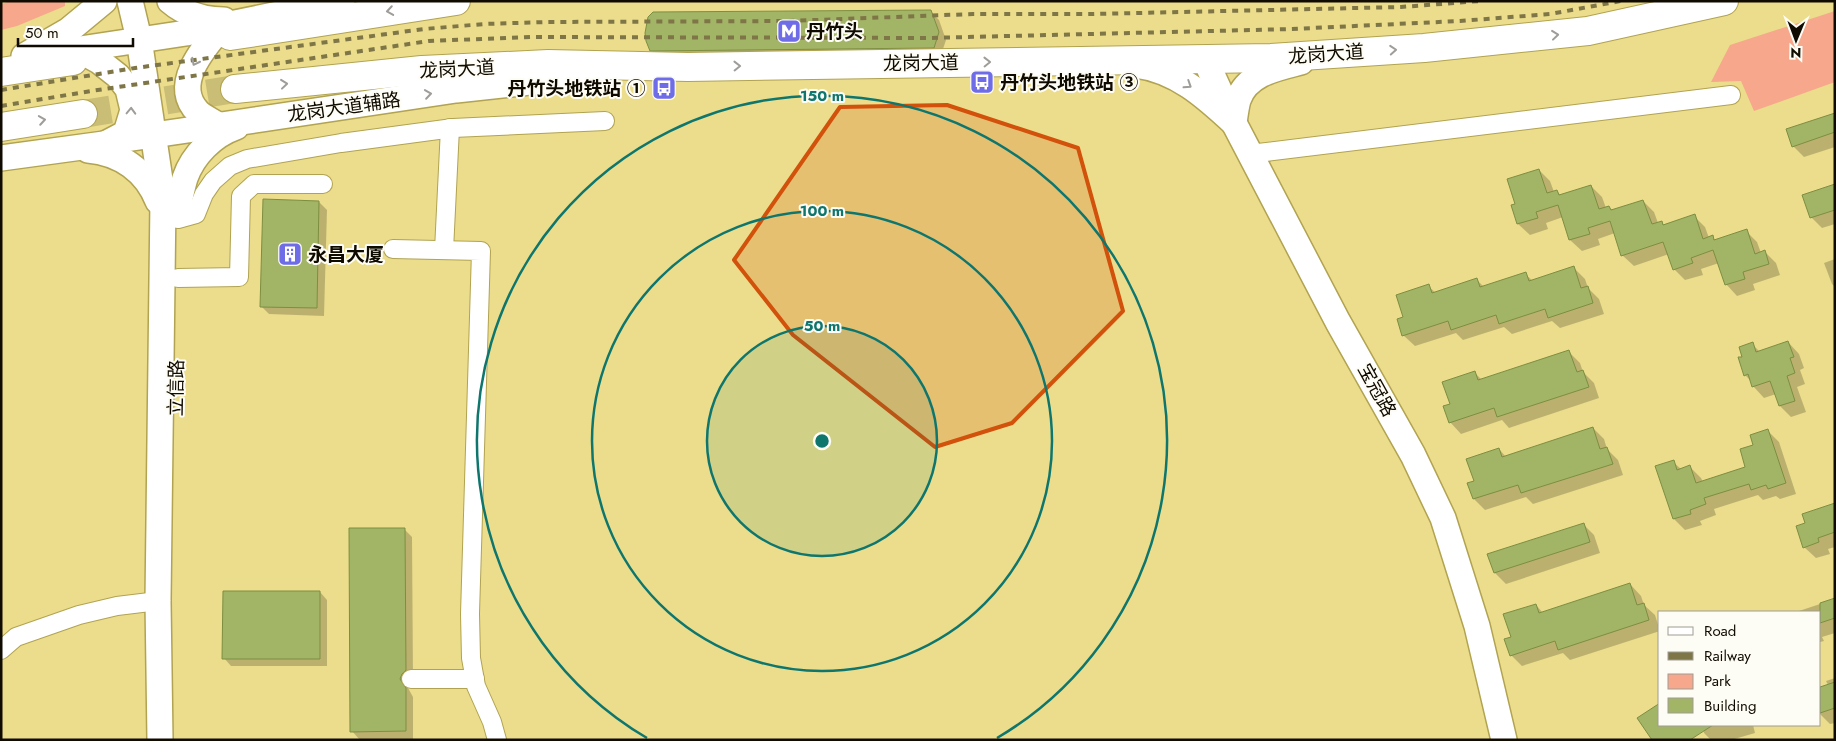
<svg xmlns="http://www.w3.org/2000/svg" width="1836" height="741" viewBox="0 0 1836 741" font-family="Jost,'Noto Sans SC',sans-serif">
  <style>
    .green { fill: #f7a78b }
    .shadow { fill: #0003 }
    .building { fill: #a2b466; stroke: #7d8e41 }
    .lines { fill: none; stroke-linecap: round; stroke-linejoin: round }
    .highway-tunnel { stroke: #cabe76; stroke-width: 28; stroke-dasharray: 28 14; stroke-linecap: butt }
    .street-casing { stroke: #b1a351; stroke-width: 20 }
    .secondary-casing { stroke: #b1a351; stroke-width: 28 }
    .highway-casing { stroke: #b1a351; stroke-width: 30 }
    .street { stroke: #fff; stroke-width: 18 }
    .secondary { stroke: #fff; stroke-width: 25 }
    .highway { stroke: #fff; stroke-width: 28 }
    .rail { stroke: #7f7647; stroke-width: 4; stroke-dasharray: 6 6; stroke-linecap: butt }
    .oneway { stroke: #9f9d99 }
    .marked { fill: #d2510b; fill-opacity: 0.2; stroke: #d2510b; stroke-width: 4; stroke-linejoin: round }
    .ring { fill: none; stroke: #0f766e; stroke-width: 2.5 }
    .labels { text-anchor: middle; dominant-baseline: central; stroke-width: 4; stroke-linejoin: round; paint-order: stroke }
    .poi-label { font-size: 19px; font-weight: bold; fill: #100b00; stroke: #fefdf5; text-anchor: start }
    .street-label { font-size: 19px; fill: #100b00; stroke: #fefdf5 }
    .centre { fill: #0f766e; stroke: #fefdf5; stroke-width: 2.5 }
    .ring-label { font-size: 15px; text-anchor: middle; font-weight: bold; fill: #0f766e; stroke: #fefdf5; stroke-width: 4; stroke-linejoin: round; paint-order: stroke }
  </style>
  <rect width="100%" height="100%" fill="#ebdd8b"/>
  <!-- green -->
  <g class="green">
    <path d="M 11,1 L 65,1 L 65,6 L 17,26 L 1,30 L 1,4 Z"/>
    <path d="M 1835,11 L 1835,82 L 1754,111 L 1741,81 L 1711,82 L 1730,45 Z"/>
  </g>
  <!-- shadow -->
  <g class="shadow">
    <path d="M 931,12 L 939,20 L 946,40 L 941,55 L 659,58 L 651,50 Z"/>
    <path d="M 1835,114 L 1835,147 L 1804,157 L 1793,146 Z"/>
    <path d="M 1539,170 L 1550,181 L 1554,192 L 1557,191 L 1561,196 L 1591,186 L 1602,197 L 1606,208 L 1609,207 L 1613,211 L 1643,201 L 1654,212 L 1658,223 L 1661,222 L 1664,225 L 1694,216 L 1705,227 L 1709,238 L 1712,237 L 1716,241 L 1746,231 L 1757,242 L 1761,253 L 1765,252 L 1776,263 L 1780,275 L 1753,284 L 1755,290 L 1737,296 L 1726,284 L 1719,263 L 1701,269 L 1703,275 L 1685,280 L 1674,269 L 1669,254 L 1634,266 L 1622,255 L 1615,233 L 1598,239 L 1600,245 L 1582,251 L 1570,240 L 1563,217 L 1546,223 L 1548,229 L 1530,235 L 1518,224 L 1512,206 L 1517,204 Z"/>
    <path d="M 1835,185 L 1835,224 L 1822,228 L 1811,217 Z"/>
    <path d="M 319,202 L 327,210 L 324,316 L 269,314 L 262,307 Z"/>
    <path d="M 1835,259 L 1835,287 L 1832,284 L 1824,263 Z"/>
    <path d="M 1574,268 L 1585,279 L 1588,288 L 1599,299 L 1604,314 L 1560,328 L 1552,321 L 1512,334 L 1504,327 L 1463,340 L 1456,333 L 1415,346 L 1403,335 L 1405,318 L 1428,286 L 1436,293 L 1477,280 L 1484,287 L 1525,274 L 1533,281 Z"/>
    <path d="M 1788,342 L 1799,354 L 1804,368 L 1800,370 L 1805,384 L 1797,387 L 1806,412 L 1791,417 L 1780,406 L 1776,394 L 1764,398 L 1753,386 L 1751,381 L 1745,375 L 1743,357 L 1752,344 L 1760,352 Z"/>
    <path d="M 1569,352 L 1580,363 L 1583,372 L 1594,383 L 1599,398 L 1509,428 L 1502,420 L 1461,434 L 1450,422 L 1451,405 L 1475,373 L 1482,380 Z"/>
    <path d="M 1593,428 L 1604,439 L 1607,449 L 1618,460 L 1623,475 L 1533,504 L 1526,497 L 1485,510 L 1474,499 L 1475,481 L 1499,449 L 1506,457 Z"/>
    <path d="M 1768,431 L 1779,442 L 1796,494 L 1780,499 L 1776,496 L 1763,500 L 1758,495 L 1714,509 L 1716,515 L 1700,521 L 1702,525 L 1685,530 L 1674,519 L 1657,467 L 1673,462 L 1681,469 L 1690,467 L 1701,478 L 1703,482 L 1747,468 L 1755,446 Z"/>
    <path d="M 1835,504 L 1835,547 L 1828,549 L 1830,554 L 1816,558 L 1804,547 L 1807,524 Z"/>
    <path d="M 1583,524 L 1594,535 L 1600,553 L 1506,584 L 1495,573 L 1489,555 Z"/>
    <path d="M 404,529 L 412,537 L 413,678 L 409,682 L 408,688 L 413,697 L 413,739 L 359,739 L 352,731 Z"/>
    <path d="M 1630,584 L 1641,596 L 1644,605 L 1655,615 L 1660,631 L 1570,660 L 1563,653 L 1522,666 L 1511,655 L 1536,605 L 1543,613 Z"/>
    <path d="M 320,592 L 327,600 L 327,666 L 231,666 L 224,658 Z"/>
    <path d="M 1835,599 L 1835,633 L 1822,637 L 1824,641 L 1820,642 L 1820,612 L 1800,612 L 1799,611 Z"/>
    <path d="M 1835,678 L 1835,723 L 1830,724 L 1820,714 L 1820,688 L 1828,685 L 1826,681 Z"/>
    <path d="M 1702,725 L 1753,725 L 1755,733 L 1731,740 L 1711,740 L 1704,733 Z"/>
  </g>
  <!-- building -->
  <g class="building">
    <path d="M 931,10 L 939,32 L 934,48 L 650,51 L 646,41 L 645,33 L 648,17 L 653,12 Z"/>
    <path d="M 1835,113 L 1835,132 L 1792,147 L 1786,129 Z"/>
    <path d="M 1539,169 L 1547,193 L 1557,190 L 1559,195 L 1591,185 L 1599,209 L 1609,206 L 1611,210 L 1643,200 L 1652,224 L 1662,221 L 1663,225 L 1695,214 L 1703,239 L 1713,235 L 1714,240 L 1747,229 L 1755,254 L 1765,250 L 1769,264 L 1743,272 L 1745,279 L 1725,285 L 1713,250 L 1691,258 L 1693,263 L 1673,270 L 1663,242 L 1621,256 L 1610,221 L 1588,228 L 1590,234 L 1569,240 L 1558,205 L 1536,212 L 1538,218 L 1517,224 L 1511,205 L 1515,204 L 1507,179 Z"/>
    <path d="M 1835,184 L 1835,210 L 1810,218 L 1802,195 Z"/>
    <path d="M 263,199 L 319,201 L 317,308 L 260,307 Z"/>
    <path d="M 1574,266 L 1581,288 L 1588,286 L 1593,303 L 1548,318 L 1545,309 L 1499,324 L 1496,315 L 1451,330 L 1448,321 L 1402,336 L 1397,319 L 1403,317 L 1396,295 L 1429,284 L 1432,293 L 1477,278 L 1480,287 L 1526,272 L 1529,281 Z"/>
    <path d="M 1788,341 L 1794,357 L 1790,358 L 1795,373 L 1787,376 L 1795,401 L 1779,406 L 1770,381 L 1752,387 L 1748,374 L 1744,376 L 1738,357 L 1742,357 L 1739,347 L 1753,342 L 1756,352 Z"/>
    <path d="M 1569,350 L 1577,372 L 1583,370 L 1589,387 L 1497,417 L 1494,408 L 1449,423 L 1443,406 L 1450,404 L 1442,382 L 1475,371 L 1478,380 Z"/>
    <path d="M 1593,427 L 1600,449 L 1607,447 L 1613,464 L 1521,493 L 1518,485 L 1473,499 L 1467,483 L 1474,481 L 1466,459 L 1499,448 L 1502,457 Z"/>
    <path d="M 1768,429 L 1786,483 L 1768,489 L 1766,485 L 1751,490 L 1749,484 L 1704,498 L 1706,504 L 1690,510 L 1691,514 L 1673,519 L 1655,466 L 1674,460 L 1677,470 L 1690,465 L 1696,483 L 1745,467 L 1740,449 L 1753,445 L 1750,435 Z"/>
    <path d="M 1835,503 L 1835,532 L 1818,538 L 1819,542 L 1803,548 L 1796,526 L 1805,523 L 1802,514 Z"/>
    <path d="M 1584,523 L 1590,542 L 1494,573 L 1487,554 Z"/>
    <path d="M 349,528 L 405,528 L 406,670 L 402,674 L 400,679 L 406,688 L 406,731 L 350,732 Z"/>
    <path d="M 1630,583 L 1637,605 L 1644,603 L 1649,620 L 1558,650 L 1555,641 L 1510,656 L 1504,639 L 1511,637 L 1503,614 L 1536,604 L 1539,613 Z"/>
    <path d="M 223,591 L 320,591 L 320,659 L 222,659 Z"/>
    <path d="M 1835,598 L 1835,618 L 1820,623 L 1820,603 Z"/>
    <path d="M 1835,682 L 1835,708 L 1820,713 L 1820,687 Z"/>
    <path d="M 1660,703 L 1660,725 L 1713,725 L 1690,740 L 1652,740 L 1637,718 Z"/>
  </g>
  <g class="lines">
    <!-- highway-tunnel -->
    <path class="highway-tunnel" d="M 83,114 L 235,89"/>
    <!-- street casing -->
    <g class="street-casing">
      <g id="street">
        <path d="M 1250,154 L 1731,95"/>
        <path d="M 178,219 L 196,214 L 204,194 L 213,181 L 230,166 L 247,159 L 341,143 L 453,128 L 605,121"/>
        <path d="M 393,249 L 481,251 L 470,614 L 471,658 L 476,686 L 492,722 L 497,740"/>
        <path d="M 444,250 L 450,128"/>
        <path d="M 178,278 L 239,277 L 241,196 L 254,184 L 323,184"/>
        <path d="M 1,650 L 16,637 L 79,615 L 117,606 L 158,601"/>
        <path d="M 411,679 L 475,679"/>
      </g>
    </g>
    <!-- secondary casing -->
    <g class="secondary-casing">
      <g id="secondary">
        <path d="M 130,1 L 139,39 L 163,200 L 158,601 L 160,740"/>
        <path d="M 170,1 C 185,14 205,20 224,20"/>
        <path d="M 79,50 L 99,61 L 118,76 L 128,89 L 133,110 L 126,133 L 107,143"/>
        <path d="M 47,54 L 186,33 L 342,1"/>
        <path d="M 24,56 L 69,30 L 104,1"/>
        <path d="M 1205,59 L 1234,123 L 1338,322 L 1413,455 L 1443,518 L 1477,626 L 1504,740"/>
        <path d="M 1136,65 C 1176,70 1205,96 1234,123 C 1235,116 1236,107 1238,100 C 1247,73 1278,68 1301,62"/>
        <path d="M 218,125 C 212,121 203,117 198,112 C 170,84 206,45 224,24"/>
        <path d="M 88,150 C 121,153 146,171 158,201"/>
        <path d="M 1,158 L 104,144 L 119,140 L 181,131 L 456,90 L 596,75"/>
        <path d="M 178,208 C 180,198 182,188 185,178 C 193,155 213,135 236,127"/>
      </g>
    </g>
    <!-- highway casing -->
    <g class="highway-casing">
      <g id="highway">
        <path d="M 230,36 L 456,1"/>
        <path d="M 1,72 L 73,61"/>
        <path d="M 235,89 L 422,70 L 548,64 L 688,67 L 1271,58 L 1424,48 L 1588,31 L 1724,1"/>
        <path d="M 1,127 L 83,114"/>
      </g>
    </g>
    <!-- street -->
    <use href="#street" class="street"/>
    <!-- secondary -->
    <use href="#secondary" class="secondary"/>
    <!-- highway -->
    <use href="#highway" class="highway"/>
    <!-- rail -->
    <g class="rail">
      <path d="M 1,90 L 135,68 L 424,29 L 484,24 L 548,22 L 789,21 L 973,14 L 1093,14 L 1401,7 L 1480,1"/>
      <path d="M 1,106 L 91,91 L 429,41 L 531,37 L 928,38 L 1292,29 L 1460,21 L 1550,14 L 1621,1"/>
    </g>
  </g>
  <!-- one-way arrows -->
  <defs><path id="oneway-chevron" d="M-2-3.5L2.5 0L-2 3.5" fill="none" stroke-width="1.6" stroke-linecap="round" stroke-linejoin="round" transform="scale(1.25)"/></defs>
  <g class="oneway">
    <use href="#oneway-chevron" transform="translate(390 11) rotate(171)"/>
    <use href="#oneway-chevron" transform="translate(1555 35) rotate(-6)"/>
    <use href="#oneway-chevron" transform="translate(1393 50) rotate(-4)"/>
    <use href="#oneway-chevron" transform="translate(195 62) rotate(117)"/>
    <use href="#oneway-chevron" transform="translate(987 62) rotate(-1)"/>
    <use href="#oneway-chevron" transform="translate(737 66) rotate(-1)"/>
    <use href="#oneway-chevron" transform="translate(284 84) rotate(-6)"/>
    <use href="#oneway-chevron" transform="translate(1188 85) rotate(33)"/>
    <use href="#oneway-chevron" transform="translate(428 94) rotate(-8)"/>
    <use href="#oneway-chevron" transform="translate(131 111) rotate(-88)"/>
    <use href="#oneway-chevron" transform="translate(42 120) rotate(-9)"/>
  </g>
  <!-- marked area -->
  <path class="marked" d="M 947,105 L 1078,148 L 1123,311 L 1012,423 L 935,447 L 793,335 L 734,260 L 840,107 Z"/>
  <!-- distance rings -->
  <circle cx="822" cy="441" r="115" fill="#0f766e" fill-opacity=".12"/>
  <g class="ring">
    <circle cx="822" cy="441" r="115"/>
    <circle cx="822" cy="441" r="230"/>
    <path d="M647 738A345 345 0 1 1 997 738"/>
  </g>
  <!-- icons -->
  <defs>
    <g id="metro-square" transform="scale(1.25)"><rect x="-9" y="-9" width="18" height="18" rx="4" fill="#6e6de7" stroke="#fefdf5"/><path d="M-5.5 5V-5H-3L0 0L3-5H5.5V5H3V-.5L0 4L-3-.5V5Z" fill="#fff"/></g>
    <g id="bus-square" transform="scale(1.25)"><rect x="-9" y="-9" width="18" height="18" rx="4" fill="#6e6de7" stroke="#fefdf5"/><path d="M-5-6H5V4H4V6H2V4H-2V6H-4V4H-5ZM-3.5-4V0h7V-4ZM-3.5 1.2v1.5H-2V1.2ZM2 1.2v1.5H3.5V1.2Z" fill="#fff"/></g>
    <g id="building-square" transform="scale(1.25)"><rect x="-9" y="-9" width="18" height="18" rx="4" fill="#6e6de7" stroke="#fefdf5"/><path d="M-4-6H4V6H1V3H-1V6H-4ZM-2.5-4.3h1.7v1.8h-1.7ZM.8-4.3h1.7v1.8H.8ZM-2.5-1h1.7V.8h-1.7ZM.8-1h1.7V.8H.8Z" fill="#fff"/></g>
  </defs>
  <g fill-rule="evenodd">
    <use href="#metro-square" x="789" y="31"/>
    <use href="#bus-square" x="982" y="82"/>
    <use href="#bus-square" x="664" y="88"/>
    <use href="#building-square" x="290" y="254"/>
  </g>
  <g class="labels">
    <!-- poi labels -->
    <g class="poi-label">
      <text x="806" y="31">丹竹头</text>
      <text x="1000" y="82">丹竹头地铁站 ③</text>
      <text x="646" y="88" text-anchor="end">丹竹头地铁站 ①</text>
      <text x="308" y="254">永昌大厦</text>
    </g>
    <!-- street labels -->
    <g class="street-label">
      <text transform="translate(1326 54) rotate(-4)">龙岗大道</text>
      <text transform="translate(921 63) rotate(-1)">龙岗大道</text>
      <text transform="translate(457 69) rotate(-3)">龙岗大道</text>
      <text transform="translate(344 107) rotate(-8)">龙岗大道辅路</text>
      <text transform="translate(176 388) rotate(-89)">立信路</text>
      <text transform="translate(1377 390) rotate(61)">宝冠路</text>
    </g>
  </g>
  <circle cx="822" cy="441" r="8" class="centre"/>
  <g class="ring-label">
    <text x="822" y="101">150 m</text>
    <text x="822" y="216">100 m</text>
    <text x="822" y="331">50 m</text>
  </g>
  <!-- border -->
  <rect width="1836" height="741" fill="none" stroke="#100b00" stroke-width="5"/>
  <!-- legend -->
  <rect x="1658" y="611" width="162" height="115" fill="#fefdf5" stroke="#9f9c93"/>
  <rect x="1668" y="627" width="25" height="8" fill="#ffffff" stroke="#9f9c93"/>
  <text x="1704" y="636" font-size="15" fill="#100b00">Road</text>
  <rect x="1668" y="652" width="25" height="8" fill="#7f7647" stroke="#9f9c93"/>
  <text x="1704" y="661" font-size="15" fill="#100b00">Railway</text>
  <rect x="1668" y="674" width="25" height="15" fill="#f7a78b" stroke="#9f9c93"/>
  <text x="1704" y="686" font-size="15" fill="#100b00">Park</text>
  <rect x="1668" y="698" width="25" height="15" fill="#a2b466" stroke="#9f9c93"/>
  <text x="1704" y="711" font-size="15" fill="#100b00">Building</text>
  <!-- north arrow -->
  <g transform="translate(1796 40) rotate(181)" stroke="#fefdf5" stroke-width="4" paint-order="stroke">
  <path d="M0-4L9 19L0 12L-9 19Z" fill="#100b00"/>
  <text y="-8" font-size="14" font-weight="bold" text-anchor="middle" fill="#100b00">N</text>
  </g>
  <!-- scale -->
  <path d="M18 38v8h115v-8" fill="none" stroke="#100b00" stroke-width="2.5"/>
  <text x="25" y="38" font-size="15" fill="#100b00" stroke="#fefdf5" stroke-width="4" paint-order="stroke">50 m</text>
</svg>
